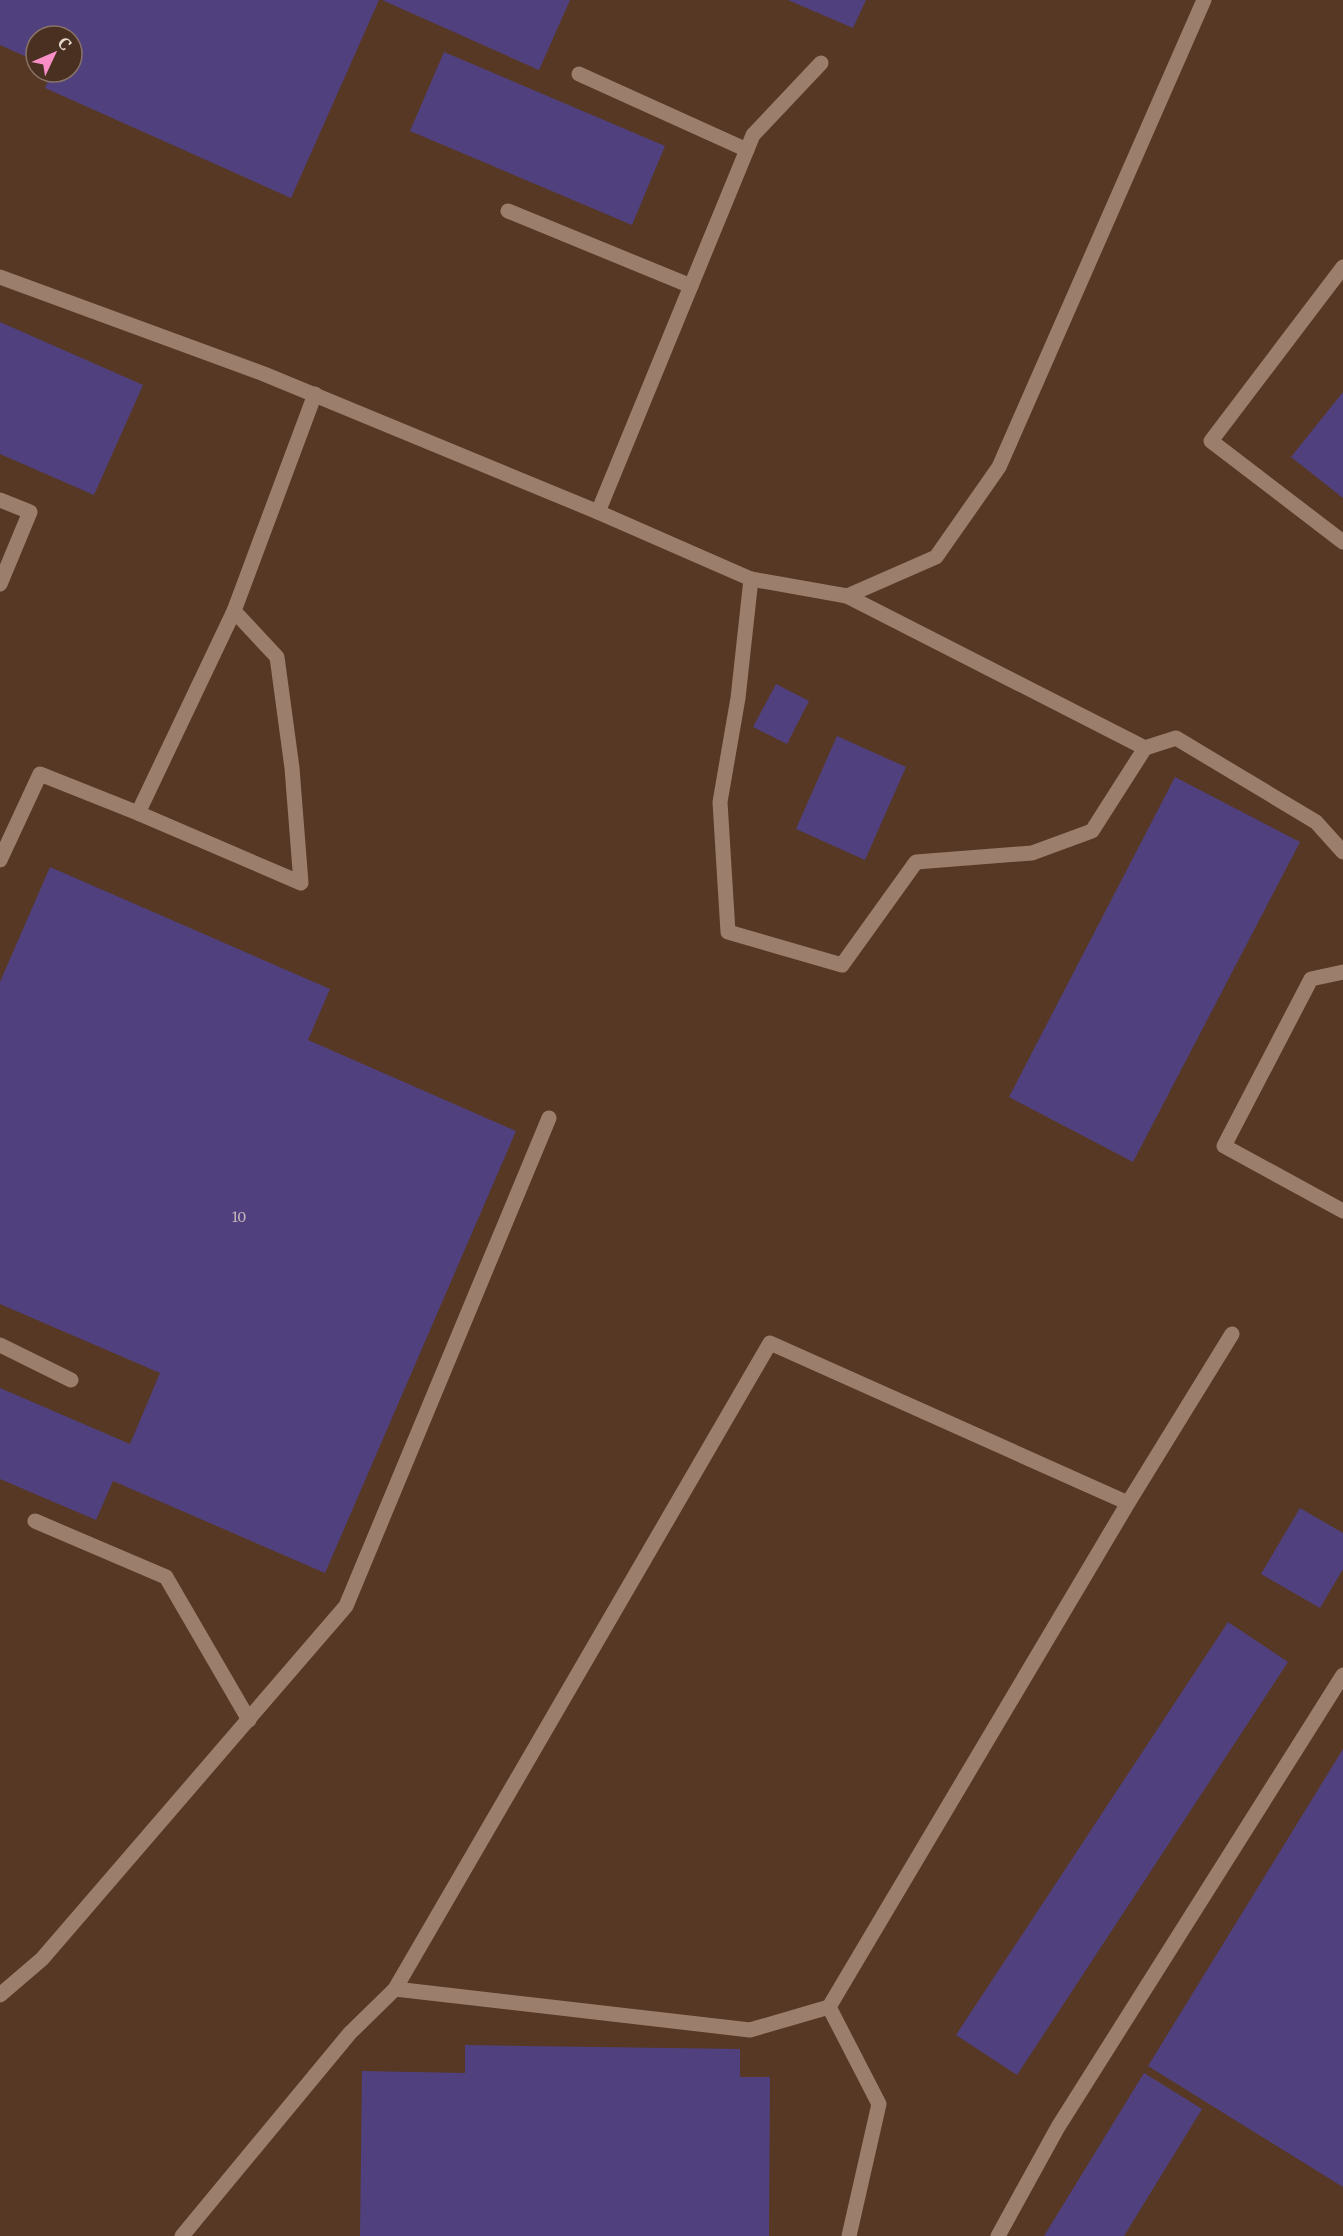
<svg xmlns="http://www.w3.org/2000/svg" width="1343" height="2236" viewBox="0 0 1343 2236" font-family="Merriweather,serif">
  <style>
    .built { fill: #573824; fill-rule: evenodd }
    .building { fill: #50417e }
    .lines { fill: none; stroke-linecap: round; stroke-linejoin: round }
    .lane { stroke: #9b7e6c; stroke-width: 15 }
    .labels { text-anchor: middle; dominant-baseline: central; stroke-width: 5; stroke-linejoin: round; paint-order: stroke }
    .number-label { font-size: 14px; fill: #c2b2ba }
  </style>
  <rect width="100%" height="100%" fill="#4a3020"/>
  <!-- built -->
  <path class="built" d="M 0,0 L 1343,0 L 1343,2236 L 0,2236 ZM 36,36 L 72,36 L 72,72 L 36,72 Z"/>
  <!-- building -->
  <g class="building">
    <path d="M 0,0 L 379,0 L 291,198 L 45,88 L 52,72 L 72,72 L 72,36 L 36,36 L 36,61 L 0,45 Z"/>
    <path d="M 382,0 L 570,0 L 539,70 Z"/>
    <path d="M 788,0 L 866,0 L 853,28 Z"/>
    <path d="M 444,52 L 665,146 L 632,225 L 410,131 Z"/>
    <path d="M 0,322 L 143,385 L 94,495 L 0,454 Z"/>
    <path d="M 1343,392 L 1343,498 L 1291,457 Z"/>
    <path d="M 776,684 L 809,701 L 787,744 L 753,727 Z"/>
    <path d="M 837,736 L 906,767 L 865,860 L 796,829 Z"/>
    <path d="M 1175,777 L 1300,842 L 1133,1162 L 1009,1097 Z"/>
    <path d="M 50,867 L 330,989 L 308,1040 L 516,1131 L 325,1573 L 113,1481 L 96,1520 L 0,1479 L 0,1388 L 130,1444 L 160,1373 L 0,1304 L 0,982 Z"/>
    <path d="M 1300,1508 L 1343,1533 L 1343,1569 L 1320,1608 L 1261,1574 Z"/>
    <path d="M 1228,1622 L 1288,1662 L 1017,2075 L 956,2035 Z"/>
    <path d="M 1343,1749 L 1343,2187 L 1148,2066 Z"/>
    <path d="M 465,2045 L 740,2049 L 740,2077 L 770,2077 L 769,2236 L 360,2236 L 362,2071 L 465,2073 Z"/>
    <path d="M 1144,2073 L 1202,2109 L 1124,2236 L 1044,2236 Z"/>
  </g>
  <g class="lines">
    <!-- lane -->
    <g class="lane">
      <path d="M 579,74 L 747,150"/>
      <path d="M 508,211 L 691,286"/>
      <path d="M 1343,267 L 1211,441 L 1343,542"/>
      <path d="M 0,277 L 264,374 L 598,512 L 751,579 L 847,596 L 936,557 L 999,467 L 1204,0"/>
      <path d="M 0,500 L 30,512 L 0,584"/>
      <path d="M 598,512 L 753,135 L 821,63"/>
      <path d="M 751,579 L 738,698 L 720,802 L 728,932 L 842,965 L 916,862 L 1032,853 L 1092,831 L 1145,748 L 847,596"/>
      <path d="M 1145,748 L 1176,738 L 1316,822 L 1343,852"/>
      <path d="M 138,813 L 301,883 L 292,768 L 277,657 L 234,611"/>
      <path d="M 0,860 L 40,774 L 138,813 L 234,611 L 315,394"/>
      <path d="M 1343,972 L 1311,979 L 1224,1146 L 1343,1211"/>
      <path d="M 0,1345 L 71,1380"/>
      <path d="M 35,1521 L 166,1577 L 249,1720"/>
      <path d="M 395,1989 L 770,1343 L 1128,1503"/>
      <path d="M 0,1995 L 42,1959 L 346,1606 L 549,1118"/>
      <path d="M 829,2007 L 879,2104 L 849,2236"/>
      <path d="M 182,2236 L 350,2033 L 395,1989 L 750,2030 L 829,2007 L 1128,1503 L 1232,1334"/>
      <path d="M 998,2236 L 1058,2127 L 1343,1675"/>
    </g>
  </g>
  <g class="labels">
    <!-- number labels -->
    <g class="number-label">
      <text x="239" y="1217">10</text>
    </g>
  </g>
  <!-- north arrow -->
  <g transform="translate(54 54) rotate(46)"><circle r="28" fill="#4a3020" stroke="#897366" stroke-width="1.5"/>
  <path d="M0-4.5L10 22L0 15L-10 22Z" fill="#fa8fc7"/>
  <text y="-9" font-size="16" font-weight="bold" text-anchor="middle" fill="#e8d8ce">С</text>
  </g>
</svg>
